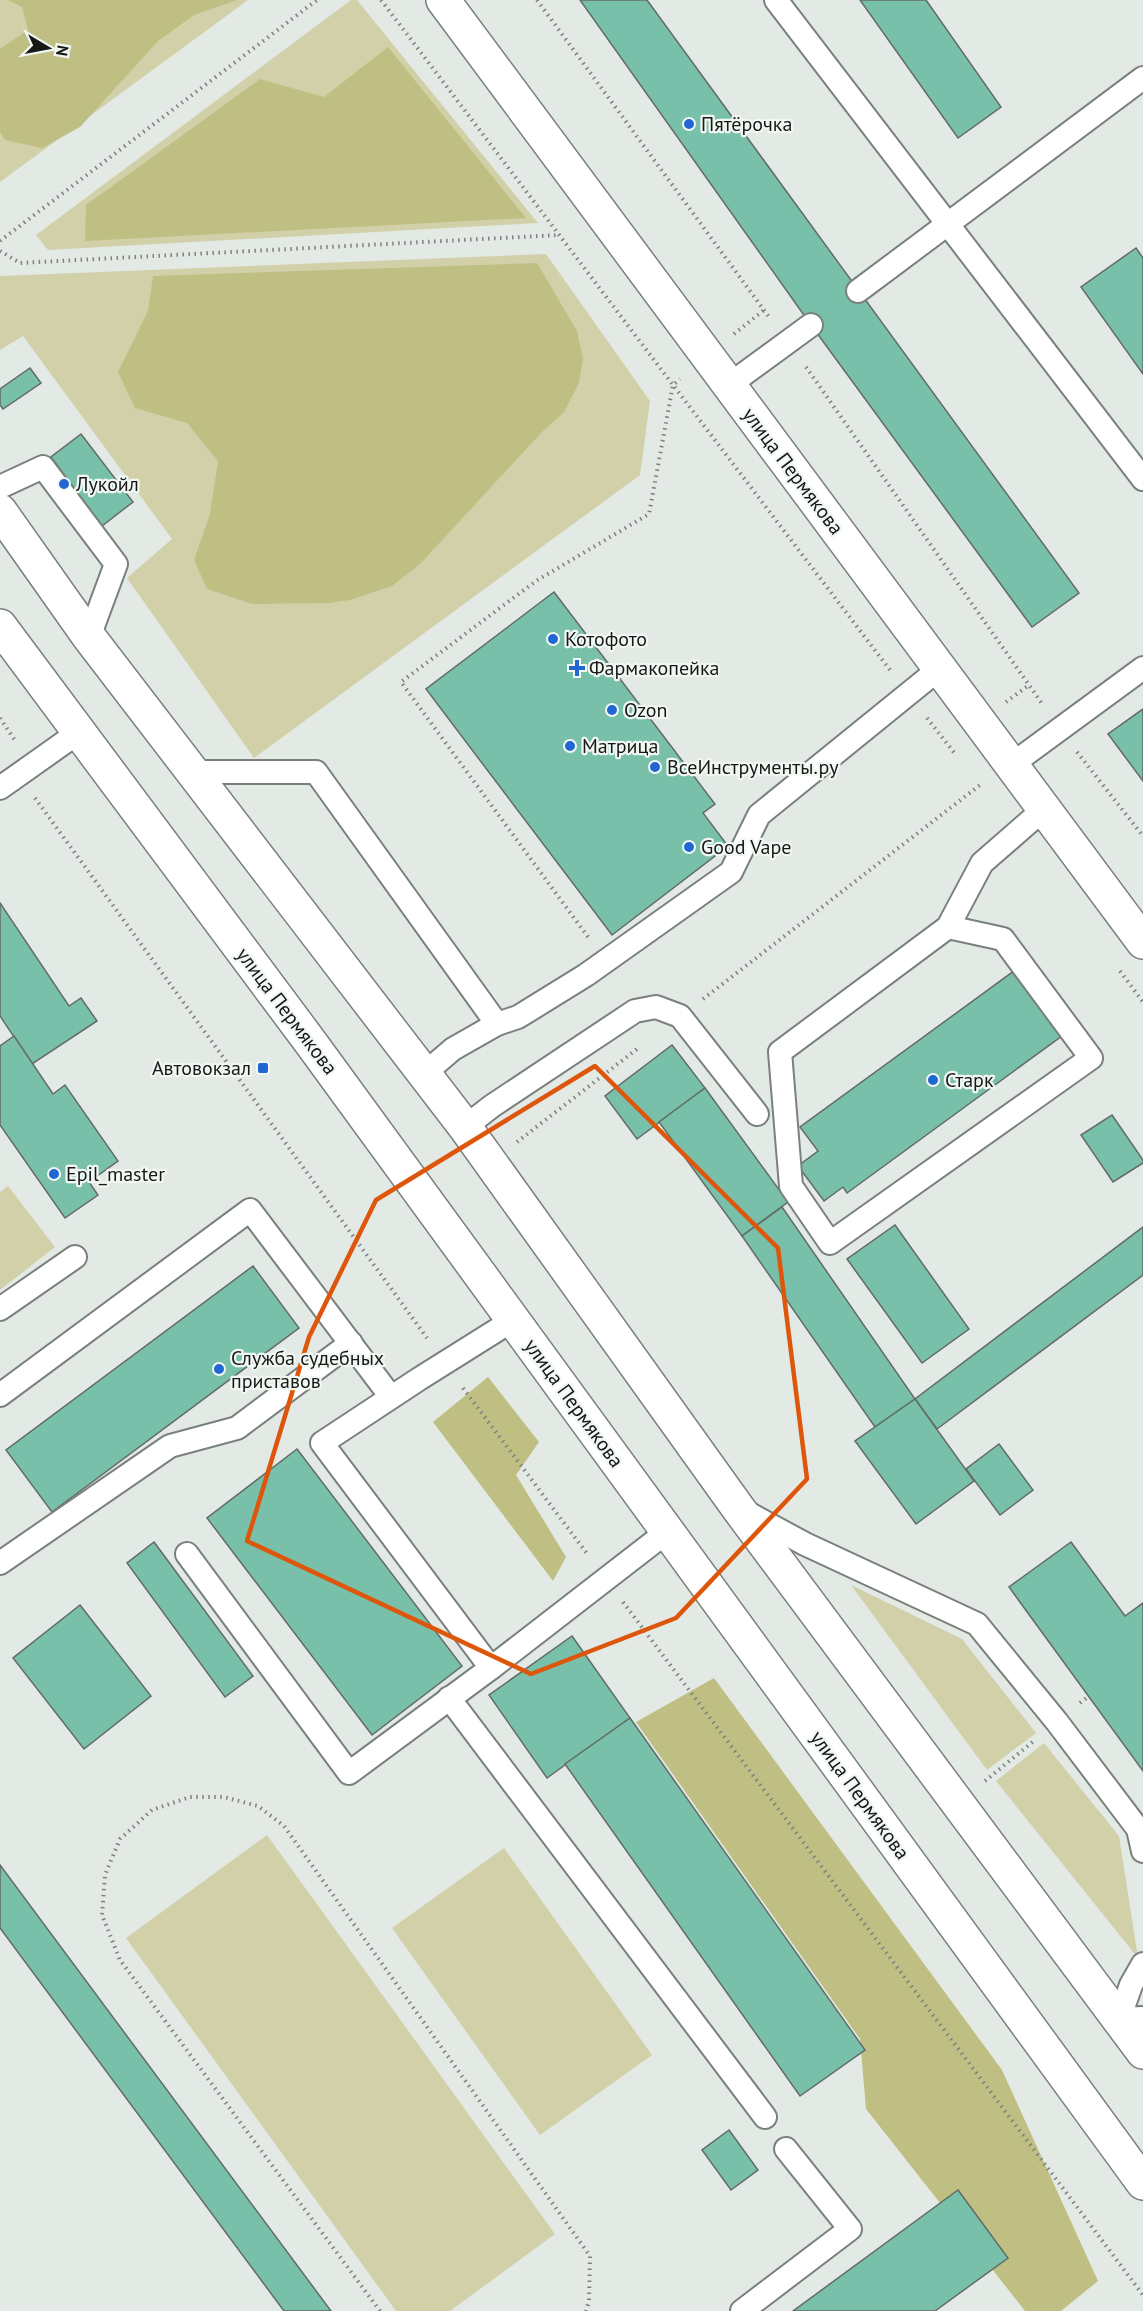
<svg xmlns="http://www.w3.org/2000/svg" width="1143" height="2311" viewBox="0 0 1143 2311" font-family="'PT Sans',sans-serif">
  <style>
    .green { fill: #d1d0a8 }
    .forest { fill: #c0bf83 }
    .building { fill: #79c0aa; stroke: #636b68; stroke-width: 1.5 }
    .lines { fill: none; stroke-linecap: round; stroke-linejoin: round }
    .lane-casing { stroke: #7a807b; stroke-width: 26 }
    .secondary-casing { stroke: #7a807b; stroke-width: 36 }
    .path { stroke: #7d817e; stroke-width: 4; stroke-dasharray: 1.5 4.5; stroke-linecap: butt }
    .lane { stroke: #fff; stroke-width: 22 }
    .secondary { stroke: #fff; stroke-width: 33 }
    .marked { fill: none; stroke: #de560c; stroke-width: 4.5; stroke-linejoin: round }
    .poi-dot { fill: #2067d3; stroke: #f1f7f2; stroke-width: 2 }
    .labels { text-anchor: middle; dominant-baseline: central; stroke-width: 4.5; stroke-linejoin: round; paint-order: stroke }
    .poi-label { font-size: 20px; fill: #161816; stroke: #f1f7f2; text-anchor: start }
    .street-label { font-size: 20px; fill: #161816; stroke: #f1f7f2 }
  </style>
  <rect width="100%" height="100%" fill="#e3eae5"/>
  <!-- green -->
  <g class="green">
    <path d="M 0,0 L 248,0 L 0,182 Z"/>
    <path d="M 351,0 L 357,0 L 538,223 L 48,250 L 36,235 Z"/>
    <path d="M 546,254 L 650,401 L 640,475 L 254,758 L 127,578 L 172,539 L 23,336 L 0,350 L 0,276 Z"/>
    <path d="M 8,1186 L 55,1247 L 0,1290 L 0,1192 Z"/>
    <path d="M 851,1585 L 962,1639 L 1036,1733 L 987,1770 Z"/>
    <path d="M 1044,1743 L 1119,1836 L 1138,1958 L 996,1781 Z"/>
    <path d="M 267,1835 L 555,2234 L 450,2311 L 396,2311 L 126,1938 Z"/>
    <path d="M 504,1848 L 652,2055 L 540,2135 L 392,1928 Z"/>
  </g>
  <!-- forest -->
  <g class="forest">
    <path d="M 8,0 L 237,0 L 194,15 L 158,41 L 80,127 L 42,148 L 5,140 L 0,132 L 0,49 L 28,30 L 22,7 Z"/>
    <path d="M 388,47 L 526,218 L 85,241 L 86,205 L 260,79 L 324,97 Z"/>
    <path d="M 537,263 L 577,331 L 583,358 L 579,383 L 564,412 L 542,432 L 420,564 L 392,586 L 350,600 L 329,603 L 252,604 L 207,589 L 194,560 L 210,514 L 218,461 L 187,423 L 135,408 L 118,372 L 148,311 L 153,276 Z"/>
    <path d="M 488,1377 L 539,1442 L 516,1475 L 566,1557 L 553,1581 L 433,1422 Z"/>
    <path d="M 714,1678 L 1002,2070 L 1098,2281 L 1061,2311 L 1025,2311 L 866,2109 L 860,2039 L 636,1722 Z"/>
  </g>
  <!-- building -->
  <g class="building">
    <path d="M 580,0 L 647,0 L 1079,593 L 1032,627 L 811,325 Z"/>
    <path d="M 860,0 L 926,0 L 1001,107 L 958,138 Z"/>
    <path d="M 1136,248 L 1143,258 L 1143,374 L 1081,287 Z"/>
    <path d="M 30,368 L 41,383 L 3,409 L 0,405 L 0,389 Z"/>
    <path d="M 81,434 L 133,502 L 102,526 L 51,457 Z"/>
    <path d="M 554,592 L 715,804 L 703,813 L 728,846 L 612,935 L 426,689 Z"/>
    <path d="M 1143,709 L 1143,781 L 1108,734 Z"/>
    <path d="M 0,903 L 69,1006 L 81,998 L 97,1021 L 32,1064 L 0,1016 Z"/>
    <path d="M 1018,968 L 1066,1033 L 847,1193 L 843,1187 L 824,1201 L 798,1166 L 818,1151 L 800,1127 Z"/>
    <path d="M 14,1036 L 53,1094 L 65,1085 L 118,1161 L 89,1182 L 98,1195 L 65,1218 L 0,1125 L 0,1046 Z"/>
    <path d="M 672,1045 L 705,1088 L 637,1139 L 605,1096 Z"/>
    <path d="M 705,1088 L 788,1202 L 742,1236 L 659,1122 Z"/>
    <path d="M 1112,1115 L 1143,1160 L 1143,1163 L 1113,1182 L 1081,1135 Z"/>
    <path d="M 782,1207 L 915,1399 L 875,1427 L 742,1236 Z"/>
    <path d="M 895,1225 L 969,1329 L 922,1363 L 847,1259 Z"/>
    <path d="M 1143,1227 L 1143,1275 L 937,1429 L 915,1399 Z"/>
    <path d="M 253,1266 L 299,1328 L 52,1512 L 6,1450 Z"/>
    <path d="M 915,1399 L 974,1481 L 916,1524 L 855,1441 Z"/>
    <path d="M 999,1444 L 1033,1490 L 1000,1515 L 966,1469 Z"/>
    <path d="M 297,1449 L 462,1666 L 372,1735 L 207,1518 Z"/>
    <path d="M 154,1542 L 253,1676 L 225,1697 L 127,1563 Z"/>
    <path d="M 1071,1542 L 1125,1616 L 1143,1603 L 1143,1771 L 1009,1587 Z"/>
    <path d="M 80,1605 L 151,1696 L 84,1749 L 13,1658 Z"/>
    <path d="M 572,1636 L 630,1718 L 547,1778 L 489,1695 Z"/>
    <path d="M 630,1718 L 865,2050 L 800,2096 L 565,1764 Z"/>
    <path d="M 0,1865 L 331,2311 L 284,2311 L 0,1928 Z"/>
    <path d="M 729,2130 L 758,2170 L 731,2190 L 702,2150 Z"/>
    <path d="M 958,2190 L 1008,2258 L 935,2311 L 793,2311 Z"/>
  </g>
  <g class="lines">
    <!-- lane casing -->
    <g class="lane-casing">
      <g id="lane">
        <path d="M 776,0 L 1143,479"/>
        <path d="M 858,291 L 1143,78"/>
        <path d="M 729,385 L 811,325"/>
        <path d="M 0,487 L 43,467 L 116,564 L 89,637"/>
        <path d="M 1011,765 L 1143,668"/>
        <path d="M 195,772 L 316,772 L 497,1024 L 453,1049 L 425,1073"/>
        <path d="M 0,788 L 79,732"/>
        <path d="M 948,927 L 1003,939 L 1091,1058 L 830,1243 L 791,1186 L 780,1052 L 948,927 L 982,863 L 1044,809"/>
        <path d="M 497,1024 L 518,1017 L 586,975 L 731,872 L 759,815 L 939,669"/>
        <path d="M 465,1127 L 492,1106 L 635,1011 L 656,1007 L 680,1016 L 757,1114"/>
        <path d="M 0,1309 L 75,1257"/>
        <path d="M 0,1395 L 250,1210 L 391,1397"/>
        <path d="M 744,1511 L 805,1544 L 977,1624 L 1057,1722 L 1138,1829 L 1143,1851"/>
        <path d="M 187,1554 L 349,1773 L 491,1668 L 322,1443 L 419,1379 L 513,1320"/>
        <path d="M 0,1563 L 170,1446 L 237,1428 L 351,1343"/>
        <path d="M 491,1668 L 668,1531"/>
        <path d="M 449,1698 L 765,2117"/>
        <path d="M 1143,1964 L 1131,1985 L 1119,2019 L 1143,2018"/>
        <path d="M 742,2311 L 850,2229 L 786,2149"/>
      </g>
    </g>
    <!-- secondary casing -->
    <g class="secondary-casing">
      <g id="secondary">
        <path d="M 443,0 L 1143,942"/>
        <path d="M 0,511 L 89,637 L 465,1127 L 738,1508 L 1143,2052"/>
        <path d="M 0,626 L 311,1043 L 1143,2183"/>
      </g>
    </g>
    <!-- path -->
    <g class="path">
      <path d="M 381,0 L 673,385 L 680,379"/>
      <path d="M 537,0 L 769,317"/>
      <path d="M 0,241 L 317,0"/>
      <path d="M 0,251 L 20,263 L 559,235"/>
      <path d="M 734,334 L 764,310"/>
      <path d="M 806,367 L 1043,705"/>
      <path d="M 1006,702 L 1029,685"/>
      <path d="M 0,718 L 16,742"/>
      <path d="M 927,718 L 956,755"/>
      <path d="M 1077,752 L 1143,836"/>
      <path d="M 35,798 L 427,1338"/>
      <path d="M 588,937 L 401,682 L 536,581 L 649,514 L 673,385 L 890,670"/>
      <path d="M 1120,971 L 1143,1002"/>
      <path d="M 703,999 L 980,785"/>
      <path d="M 517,1142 L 637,1049"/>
      <path d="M 463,1388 L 588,1555"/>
      <path d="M 623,1602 L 1143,2295"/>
      <path d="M 1080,1703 L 1089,1696"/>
      <path d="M 985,1781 L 1035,1740"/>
      <path d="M 380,2311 L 120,1960 L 102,1915 L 105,1875 L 120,1839 L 152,1810 L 190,1797 L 224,1797 L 258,1806 L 284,1826 L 590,2256 L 589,2301 L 586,2311"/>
    </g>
    <!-- lane -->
    <use href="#lane" class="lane"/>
    <!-- secondary -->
    <use href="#secondary" class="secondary"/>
  </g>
  <!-- marked area -->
  <path class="marked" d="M 595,1066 L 778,1248 L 807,1479 L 676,1618 L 531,1674 L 247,1541 L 309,1337 L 376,1200 Z"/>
  <!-- markers -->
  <g class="poi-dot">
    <circle cx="689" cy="124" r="6"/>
    <circle cx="64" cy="484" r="6"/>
    <circle cx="553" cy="639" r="6"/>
    <path d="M574 659h6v6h6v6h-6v6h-6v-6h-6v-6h6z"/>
    <circle cx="612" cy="710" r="6"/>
    <circle cx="570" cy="746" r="6"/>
    <circle cx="655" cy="767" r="6"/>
    <circle cx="689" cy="847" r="6"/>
    <rect x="257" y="1062" width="12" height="12" rx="3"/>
    <circle cx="933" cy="1080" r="6"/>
    <circle cx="54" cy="1174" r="6"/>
    <circle cx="219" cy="1369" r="6"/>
  </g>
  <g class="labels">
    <!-- poi labels -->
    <g class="poi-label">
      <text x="701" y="124">Пятёрочка</text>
      <text x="76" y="484">Лукойл</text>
      <text x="565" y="639">Котофото</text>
      <text x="589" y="668">Фармакопейка</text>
      <text x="624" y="710">Ozon</text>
      <text x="582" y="746">Матрица</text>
      <text x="667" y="767">ВсеИнструменты.ру</text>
      <text x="701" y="847">Good Vape</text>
      <text x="251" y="1068" text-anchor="end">Автовокзал</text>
      <text x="945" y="1080">Старк</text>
      <text x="66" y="1174">Epil_master</text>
      <text x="231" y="1358">Служба судебных<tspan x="231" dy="23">приставов</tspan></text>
    </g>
    <!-- street labels -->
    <g class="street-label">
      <text transform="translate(793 471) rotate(53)">улица Пермякова</text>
      <text transform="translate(287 1011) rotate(53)">улица Пермякова</text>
      <text transform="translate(574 1403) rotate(54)">улица Пермякова</text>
      <text transform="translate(860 1795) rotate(54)">улица Пермякова</text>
    </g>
  </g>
  <!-- north arrow -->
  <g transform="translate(48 48) rotate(100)" stroke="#f1f7f2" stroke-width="4.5" paint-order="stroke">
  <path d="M0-4.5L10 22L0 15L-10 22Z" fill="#161816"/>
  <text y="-9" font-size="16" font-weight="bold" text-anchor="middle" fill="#161816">N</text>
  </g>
</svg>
